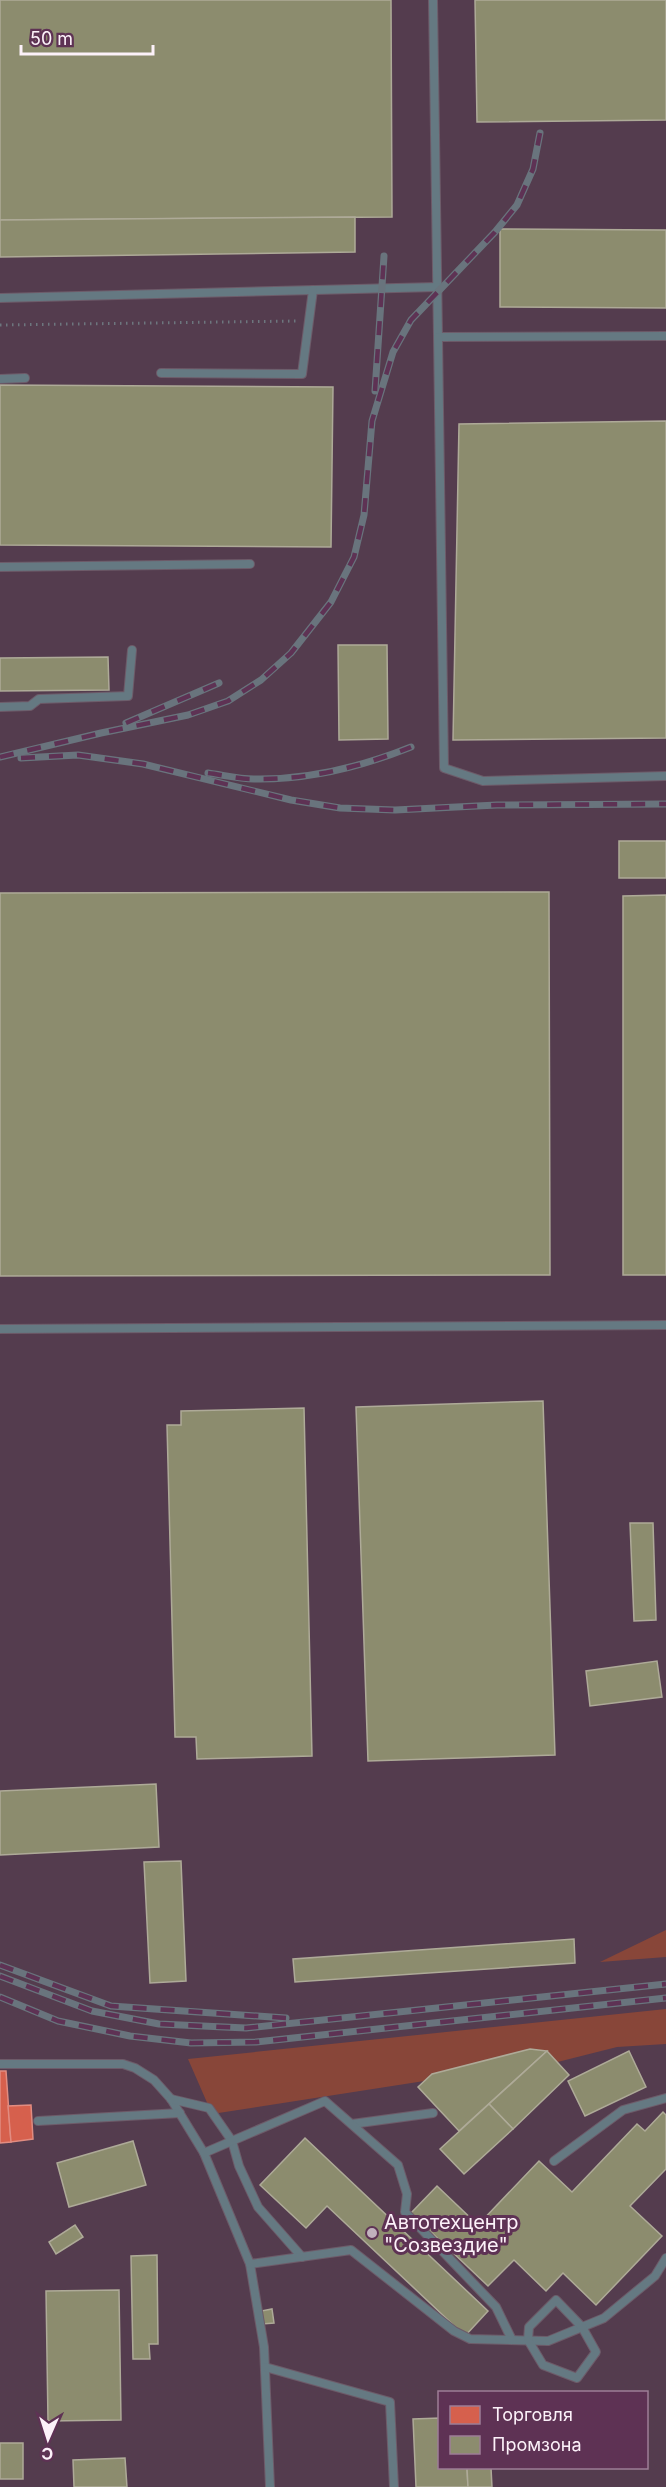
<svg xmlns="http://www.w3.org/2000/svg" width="666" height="2487" viewBox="0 0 666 2487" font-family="Inter,sans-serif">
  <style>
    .green { fill: #884639 }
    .shops { fill: #d6604d; stroke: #e18c81; stroke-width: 1.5 }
    .industry { fill: #8c8c6e; stroke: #aeaa98; stroke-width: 1.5 }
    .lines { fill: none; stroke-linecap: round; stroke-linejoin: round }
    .service-casing { stroke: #6d5b69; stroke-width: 10 }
    .path { stroke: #6d767e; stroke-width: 3; stroke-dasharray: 1.5 4.5; stroke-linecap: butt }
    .service { stroke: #657982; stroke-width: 8 }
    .rail-casing { stroke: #69747d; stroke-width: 7 }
    .rail { stroke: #5e3254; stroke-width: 4.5; stroke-dasharray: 14; stroke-linecap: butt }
    .poi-dot { fill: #c1b2bd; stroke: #5e3254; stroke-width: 2 }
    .labels { text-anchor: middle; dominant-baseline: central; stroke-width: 6; stroke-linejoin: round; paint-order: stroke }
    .poi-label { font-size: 20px; fill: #fcf1f9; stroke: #5e3254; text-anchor: start }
  </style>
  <rect width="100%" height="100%" fill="#543c4e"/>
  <!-- green -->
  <g class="green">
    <path d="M 666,1930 L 666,1957 L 600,1962 Z"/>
    <path d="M 666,2009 L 666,2044 L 617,2047 L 454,2088 L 450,2077 L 212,2114 L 188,2059 Z"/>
  </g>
  <!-- shops -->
  <g class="shops">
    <path d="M 0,2071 L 6,2071 L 11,2142 L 0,2143 Z"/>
    <path d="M 31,2105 L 33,2139 L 11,2142 L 8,2106 Z"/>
  </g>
  <!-- industry -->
  <g class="industry">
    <path d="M 0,0 L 391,0 L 392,217 L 0,220 Z"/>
    <path d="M 475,0 L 666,0 L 666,120 L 477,122 Z"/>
    <path d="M 355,217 L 355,252 L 0,257 L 0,220 Z"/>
    <path d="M 500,229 L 666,230 L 666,308 L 500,307 Z"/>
    <path d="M 0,385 L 333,387 L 331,547 L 0,545 Z"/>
    <path d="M 666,421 L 666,738 L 453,740 L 459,424 Z"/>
    <path d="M 338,645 L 387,645 L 388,739 L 339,740 Z"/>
    <path d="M 108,657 L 109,690 L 0,691 L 0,658 Z"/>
    <rect x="619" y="841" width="47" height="37"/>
    <path d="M 549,892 L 550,1275 L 0,1276 L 0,893 Z"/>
    <path d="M 666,895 L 666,1275 L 623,1275 L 623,896 Z"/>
    <path d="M 543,1401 L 555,1755 L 368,1761 L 356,1407 Z"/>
    <path d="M 304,1408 L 312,1756 L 197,1759 L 196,1737 L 175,1737 L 167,1425 L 181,1425 L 181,1411 Z"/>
    <path d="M 630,1523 L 653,1523 L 656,1620 L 634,1621 Z"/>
    <path d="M 657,1661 L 662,1697 L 590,1706 L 586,1671 Z"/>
    <path d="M 156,1784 L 159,1847 L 0,1855 L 0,1791 Z"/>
    <path d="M 181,1861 L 186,1981 L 150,1983 L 144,1862 Z"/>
    <path d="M 574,1939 L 575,1963 L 295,1982 L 293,1959 Z"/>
    <path d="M 530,2049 L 547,2051 L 459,2131 L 418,2087 L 432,2074 Z"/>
    <path d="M 547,2051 L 569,2075 L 513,2129 L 489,2104 Z"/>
    <path d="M 629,2051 L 646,2087 L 585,2116 L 568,2081 Z"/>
    <path d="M 489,2104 L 513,2129 L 464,2174 L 440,2149 Z"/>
    <path d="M 663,2112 L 666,2115 L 666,2169 L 630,2206 L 662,2236 L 596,2305 L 563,2273 L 546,2291 L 514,2260 L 488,2286 L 411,2213 L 437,2186 L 478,2225 L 539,2161 L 572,2192 L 637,2124 L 645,2131 Z"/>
    <path d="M 305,2138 L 488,2311 L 465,2336 L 327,2206 L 306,2228 L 260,2185 Z"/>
    <path d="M 133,2141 L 146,2185 L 69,2207 L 57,2163 Z"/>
    <path d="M 75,2225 L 83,2237 L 56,2254 L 49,2242 Z"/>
    <path d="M 157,2255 L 158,2344 L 149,2344 L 150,2359 L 133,2359 L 131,2256 Z"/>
    <path d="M 119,2290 L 121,2420 L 48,2421 L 46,2291 Z"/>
    <path d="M 272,2309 L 274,2323 L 262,2324 L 261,2311 Z"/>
    <path d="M 440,2418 L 440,2468 L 467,2468 L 468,2487 L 416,2487 L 413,2419 Z"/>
    <rect x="0" y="2443" width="23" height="36"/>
    <path d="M 125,2458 L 127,2487 L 74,2487 L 73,2460 Z"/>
    <path d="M 467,2468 L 491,2468 L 492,2487 L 468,2487 Z"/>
  </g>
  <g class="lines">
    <!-- service casing -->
    <g class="service-casing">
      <g id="service">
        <path d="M 433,0 L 438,337 L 666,336"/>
        <path d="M 0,298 L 437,287"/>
        <path d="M 438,337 L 444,768 L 483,781 L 666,776"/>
        <path d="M 161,373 L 302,374 L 313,290"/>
        <path d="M 0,379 L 25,378"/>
        <path d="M 0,567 L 250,564"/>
        <path d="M 0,707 L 30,706 L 39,699 L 128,696 L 132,650"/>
        <path d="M 0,1329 L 666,1325"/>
        <path d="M 0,2064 L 123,2064 L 135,2068 L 154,2080 L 171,2099 L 204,2153 L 250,2264 L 264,2347 L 270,2487"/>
        <path d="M 171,2099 L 209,2108 L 232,2141 L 239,2166 L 258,2207 L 302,2257"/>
        <path d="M 38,2121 L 180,2113"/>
        <path d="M 352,2124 L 433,2113"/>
        <path d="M 204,2153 L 325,2101 L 398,2165 L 407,2194 L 405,2212 L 496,2307 L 512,2340"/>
        <path d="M 554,2161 L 623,2110 L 666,2098"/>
        <path d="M 250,2264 L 351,2250 L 454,2331 L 470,2339 L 548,2341 L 604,2318 L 655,2276 L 666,2258"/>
        <path d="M 556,2300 L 582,2327 L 596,2352 L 577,2378 L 543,2365 L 528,2340 L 529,2327 Z"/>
        <path d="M 265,2367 L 390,2402 L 394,2487"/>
      </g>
    </g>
    <!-- path -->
    <path class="path" d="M 0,325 L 298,321"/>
    <!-- service -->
    <use href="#service" class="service"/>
    <!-- rail casing -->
    <g class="rail-casing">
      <g id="rail">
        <path d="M 375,391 L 384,256"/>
        <path d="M 126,723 L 219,683"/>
        <path d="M 0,757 L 101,733 L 188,715 L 228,701 L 261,680 L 291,653 L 331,602 L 354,557 L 364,515 L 372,421 L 393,352 L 411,320 L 495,232 L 517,205 L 533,169 L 540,133"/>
        <path d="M 21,758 L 78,755 L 143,764 L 291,800 L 340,808 L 395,810 L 497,805 L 666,804"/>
        <path d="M 208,773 C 223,775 239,779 254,779 C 308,780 361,767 411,747"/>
        <path d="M 0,1965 L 111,2006 L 286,2018"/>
        <path d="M 0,1976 L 92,2011 L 159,2024 L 246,2028 L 666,1984"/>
        <path d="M 0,1997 L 58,2021 L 130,2036 L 191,2043 L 256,2042 L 666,1998"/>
      </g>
    </g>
    <!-- rail -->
    <use href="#rail" class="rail"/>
  </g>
  <!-- markers -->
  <circle class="poi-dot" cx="372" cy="2233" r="6"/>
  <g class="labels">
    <!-- poi labels -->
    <g class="poi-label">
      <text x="384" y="2222">Автотехцентр<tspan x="384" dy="23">"Созвездие"</tspan></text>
    </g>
  </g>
  <!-- legend -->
  <rect x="438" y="2391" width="210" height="78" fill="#5e3254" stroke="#9d7e96" stroke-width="1.5"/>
  <rect x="450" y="2406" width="30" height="18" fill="#d6604d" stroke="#9d7e96" stroke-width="1.5"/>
  <text x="492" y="2421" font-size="18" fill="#fcf1f9">Торговля</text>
  <rect x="450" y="2436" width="30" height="18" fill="#8c8c6e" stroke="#9d7e96" stroke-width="1.5"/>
  <text x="492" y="2451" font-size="18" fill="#fcf1f9">Промзона</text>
  <!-- north arrow -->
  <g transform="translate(48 2439) rotate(183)" stroke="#5e3254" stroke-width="4.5" paint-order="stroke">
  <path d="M0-4.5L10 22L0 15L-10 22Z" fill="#fcf1f9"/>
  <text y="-9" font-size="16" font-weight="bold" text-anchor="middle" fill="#fcf1f9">С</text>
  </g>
  <!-- scale -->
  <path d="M21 45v9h132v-9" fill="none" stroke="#fcf1f9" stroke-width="3"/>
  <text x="30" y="45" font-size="18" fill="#fcf1f9" stroke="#5e3254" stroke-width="4.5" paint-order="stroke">50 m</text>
</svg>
